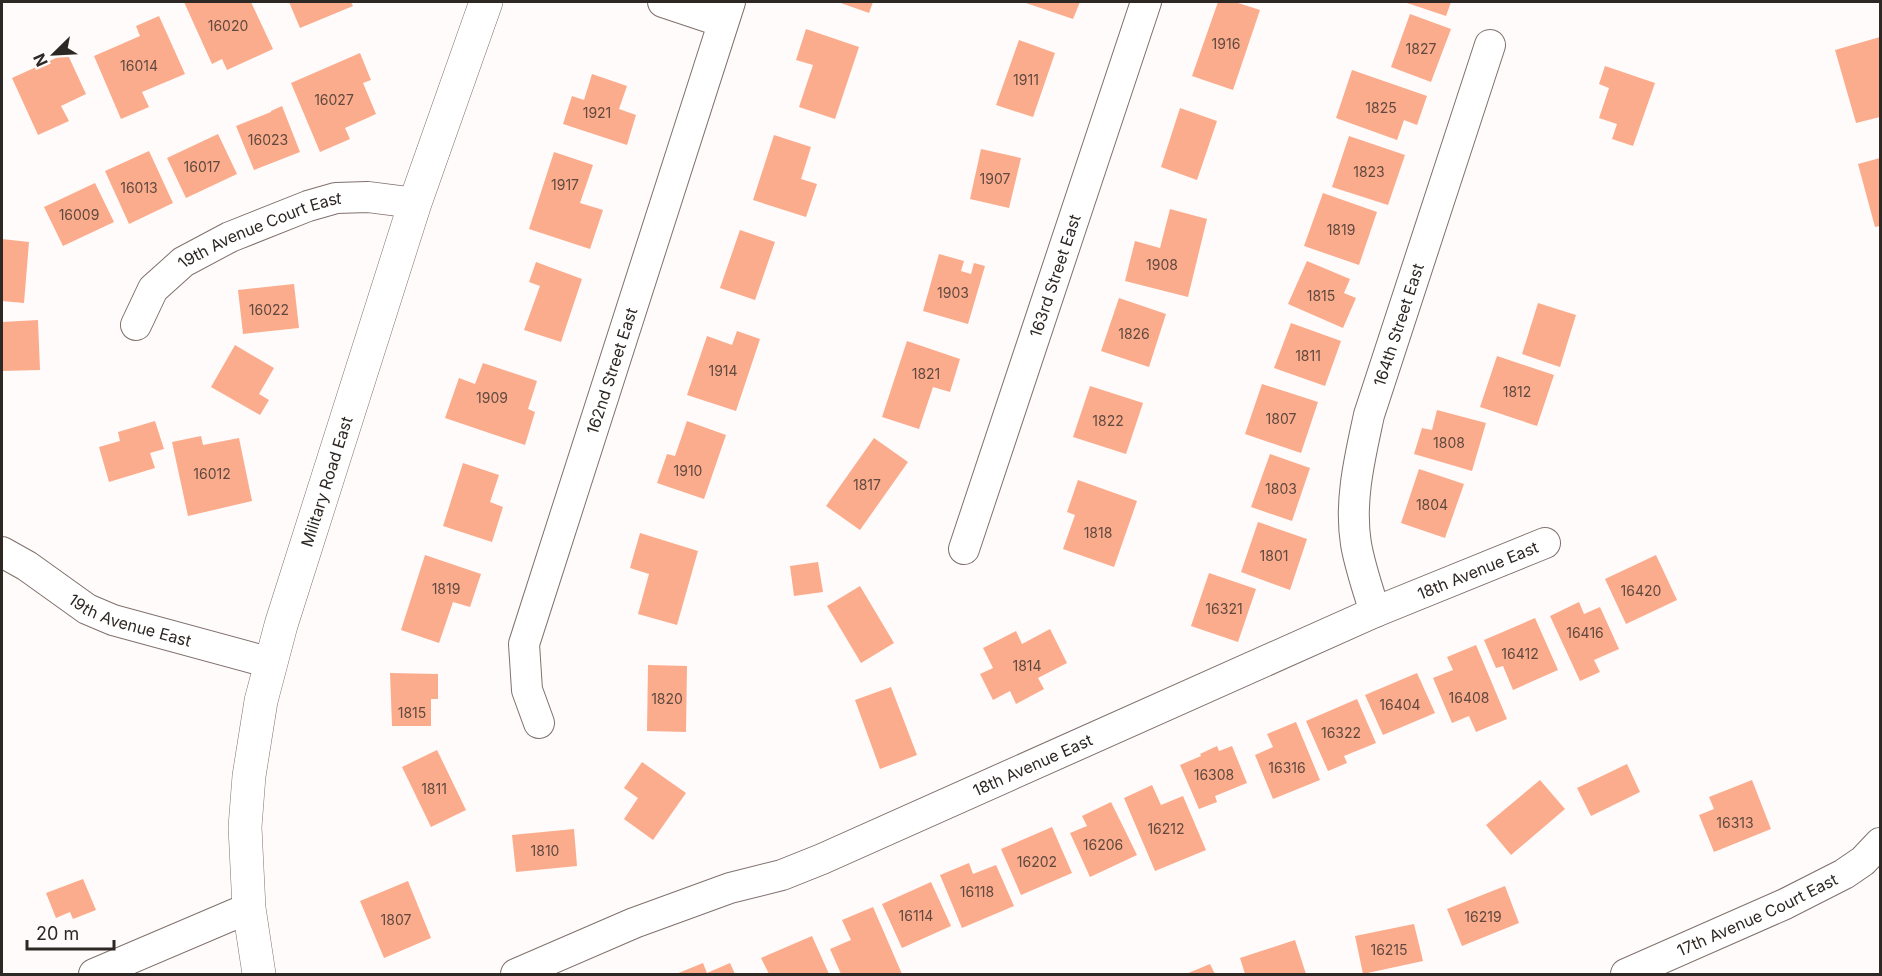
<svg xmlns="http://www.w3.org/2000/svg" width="1882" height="976" viewBox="0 0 1882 976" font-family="Inter,sans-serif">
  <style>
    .building { fill: #fbac8d }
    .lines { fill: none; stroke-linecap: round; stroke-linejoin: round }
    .street-casing { stroke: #80716c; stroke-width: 32 }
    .secondary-casing { stroke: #80716c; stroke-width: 34 }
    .street { stroke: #fff; stroke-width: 30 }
    .secondary { stroke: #fff; stroke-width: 33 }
    .labels { text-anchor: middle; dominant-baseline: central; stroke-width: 4.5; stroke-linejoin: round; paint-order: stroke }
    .number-label { font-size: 14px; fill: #61493f }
    .street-label { font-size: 16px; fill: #2e2825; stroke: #fefbfa }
  </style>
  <rect width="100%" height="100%" fill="#fefbfa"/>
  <!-- building -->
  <g class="building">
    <path d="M 184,2 L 251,2 L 273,49 L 227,70 L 222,59 L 212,64 Z"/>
    <path d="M 289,2 L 351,2 L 353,6 L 300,28 Z"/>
    <path d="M 838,2 L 873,2 L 869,13 Z"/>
    <path d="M 1023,2 L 1080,2 L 1073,19 Z"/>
    <path d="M 1218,2 L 1235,2 L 1260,10 L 1233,90 L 1192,76 Z"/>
    <path d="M 1404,2 L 1451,2 L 1446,16 Z"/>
    <path d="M 1410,14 L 1451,29 L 1431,82 L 1391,67 Z"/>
    <path d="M 159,16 L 185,74 L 142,92 L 149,107 L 121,119 L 94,56 L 140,36 L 136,26 Z"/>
    <path d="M 806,29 L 859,47 L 835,119 L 799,107 L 813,65 L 796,60 Z"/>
    <path d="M 1880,37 L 1880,117 L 1856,123 L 1835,50 Z"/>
    <path d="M 1019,40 L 1055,53 L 1033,117 L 996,105 Z"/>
    <path d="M 67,53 L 86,94 L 61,106 L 69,121 L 38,135 L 12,78 Z"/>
    <path d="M 360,53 L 371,80 L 363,83 L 376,114 L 345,128 L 350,139 L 320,152 L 291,83 Z"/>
    <path d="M 1605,66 L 1655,83 L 1633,146 L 1612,139 L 1617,124 L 1599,118 L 1609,88 L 1599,84 Z"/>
    <path d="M 1352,70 L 1427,96 L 1417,125 L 1404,120 L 1397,140 L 1336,118 Z"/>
    <path d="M 592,74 L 627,86 L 619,109 L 636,115 L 627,145 L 563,124 L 572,96 L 584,100 Z"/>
    <path d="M 282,106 L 300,152 L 254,170 L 236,126 L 271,112 L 271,111 Z"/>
    <path d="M 1180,108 L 1217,121 L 1197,180 L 1161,167 Z"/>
    <path d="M 218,134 L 237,174 L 186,198 L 167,158 Z"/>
    <path d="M 774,135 L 811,147 L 801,179 L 817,184 L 806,217 L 753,200 Z"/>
    <path d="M 1349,136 L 1405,155 L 1388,205 L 1332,187 Z"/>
    <path d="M 981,149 L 1021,158 L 1009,208 L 970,199 Z"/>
    <path d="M 149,151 L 173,203 L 129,224 L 105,171 Z"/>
    <path d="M 554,152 L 593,165 L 580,203 L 603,210 L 590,249 L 529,229 Z"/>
    <path d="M 1880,158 L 1880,226 L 1875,227 L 1858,164 Z"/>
    <path d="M 95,183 L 114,222 L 63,246 L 44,207 Z"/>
    <path d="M 1323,193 L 1377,212 L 1359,265 L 1304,246 Z"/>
    <path d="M 1170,209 L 1207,219 L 1188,297 L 1125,281 L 1135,241 L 1160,248 Z"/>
    <path d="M 740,230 L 775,242 L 755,300 L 720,288 Z"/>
    <path d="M 2,239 L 29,242 L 24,303 L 2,301 Z"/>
    <path d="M 939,254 L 964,261 L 961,271 L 971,274 L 974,263 L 985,266 L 968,324 L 923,311 Z"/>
    <path d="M 1307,261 L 1350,279 L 1344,293 L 1356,298 L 1343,328 L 1288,304 Z"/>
    <path d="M 536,262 L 582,279 L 561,342 L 524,330 L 540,286 L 529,282 Z"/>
    <path d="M 294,284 L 299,328 L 243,334 L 238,290 Z"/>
    <path d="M 1119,298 L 1166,314 L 1149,367 L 1101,351 Z"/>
    <path d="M 1538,303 L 1576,315 L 1560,367 L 1522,354 Z"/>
    <path d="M 38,320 L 40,370 L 2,371 L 2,322 Z"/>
    <path d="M 1291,323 L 1341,341 L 1325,386 L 1274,368 Z"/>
    <path d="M 737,331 L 760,339 L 736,411 L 687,395 L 707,336 L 732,345 Z"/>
    <path d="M 907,341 L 960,359 L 950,392 L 933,387 L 919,429 L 882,417 Z"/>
    <path d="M 235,345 L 274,368 L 259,394 L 269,400 L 260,415 L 211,387 Z"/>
    <path d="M 1497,356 L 1554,375 L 1537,426 L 1480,407 Z"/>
    <path d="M 483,363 L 537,381 L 528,409 L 535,412 L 525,445 L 445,418 L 459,378 L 475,384 Z"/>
    <path d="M 1262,384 L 1318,402 L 1301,453 L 1245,434 Z"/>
    <path d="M 1090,386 L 1143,403 L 1126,454 L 1073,437 Z"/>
    <path d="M 1437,410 L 1486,423 L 1472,471 L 1414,454 L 1422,428 L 1432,430 Z"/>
    <path d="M 155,421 L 164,449 L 150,453 L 155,468 L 109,482 L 99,447 L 120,441 L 118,432 Z"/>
    <path d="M 687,421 L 726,435 L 704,499 L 657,483 L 667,454 L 675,456 Z"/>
    <path d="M 201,436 L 203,445 L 239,438 L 252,501 L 188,516 L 172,442 Z"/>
    <path d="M 874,438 L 908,462 L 860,530 L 826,506 Z"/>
    <path d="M 1270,454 L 1310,468 L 1292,521 L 1251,507 Z"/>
    <path d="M 463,463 L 499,475 L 490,502 L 503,507 L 492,542 L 443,526 Z"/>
    <path d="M 1419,469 L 1464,484 L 1445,538 L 1401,523 Z"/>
    <path d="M 1078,480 L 1137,501 L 1114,567 L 1063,549 L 1075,515 L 1067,512 Z"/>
    <path d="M 1258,522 L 1307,539 L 1290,590 L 1241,572 Z"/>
    <path d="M 640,533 L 698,551 L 677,625 L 638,614 L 649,574 L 630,568 Z"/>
    <path d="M 425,555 L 481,574 L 470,607 L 453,602 L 439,643 L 401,630 Z"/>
    <path d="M 1656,555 L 1677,600 L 1626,624 L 1605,579 Z"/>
    <path d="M 818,562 L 823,592 L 794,596 L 790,566 Z"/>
    <path d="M 1209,573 L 1256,589 L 1238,642 L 1191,626 Z"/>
    <path d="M 860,586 L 894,643 L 861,663 L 827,606 Z"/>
    <path d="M 1579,602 L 1584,614 L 1600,607 L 1619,649 L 1594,660 L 1600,672 L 1580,681 L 1550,616 Z"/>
    <path d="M 1535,618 L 1558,670 L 1513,690 L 1503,666 L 1496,668 L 1484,640 Z"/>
    <path d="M 1050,629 L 1067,663 L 1038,678 L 1044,689 L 1016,704 L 1010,691 L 993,700 L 980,674 L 993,668 L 983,648 L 1016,631 L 1022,644 Z"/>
    <path d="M 1476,645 L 1507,719 L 1476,732 L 1469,716 L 1452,723 L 1433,678 L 1453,670 L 1447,657 Z"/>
    <path d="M 648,665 L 687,666 L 686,732 L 647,731 Z"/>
    <path d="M 390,673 L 438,674 L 438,699 L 431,699 L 431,726 L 392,726 Z"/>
    <path d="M 1417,673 L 1435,713 L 1383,735 L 1365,695 Z"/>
    <path d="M 891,687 L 917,755 L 880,769 L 855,700 Z"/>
    <path d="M 1357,699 L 1376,743 L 1344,756 L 1347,763 L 1328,771 L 1306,721 Z"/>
    <path d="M 1296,722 L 1320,780 L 1273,799 L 1255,755 L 1273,747 L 1267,734 Z"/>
    <path d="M 1217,746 L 1219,751 L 1232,746 L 1247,783 L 1215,796 L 1217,802 L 1199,809 L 1180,765 L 1201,756 L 1200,754 Z"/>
    <path d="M 437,750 L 466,810 L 431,827 L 402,767 Z"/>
    <path d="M 642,762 L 686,793 L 653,840 L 624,819 L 638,798 L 624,788 Z"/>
    <path d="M 1627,764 L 1640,792 L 1591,816 L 1577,788 Z"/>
    <path d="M 1540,780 L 1565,809 L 1511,855 L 1486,825 Z"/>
    <path d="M 1752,780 L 1771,829 L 1714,852 L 1699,815 L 1714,809 L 1709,797 Z"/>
    <path d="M 1152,785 L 1161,805 L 1183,796 L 1206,850 L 1155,871 L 1124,798 Z"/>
    <path d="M 1111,802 L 1137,855 L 1090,877 L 1070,833 L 1087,826 L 1082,816 Z"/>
    <path d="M 1052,827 L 1072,873 L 1021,895 L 1001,849 Z"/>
    <path d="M 574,829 L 577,866 L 516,872 L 512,835 Z"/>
    <path d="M 969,863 L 973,874 L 996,865 L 1014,906 L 962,928 L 940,875 Z"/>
    <path d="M 83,879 L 96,910 L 73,919 L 70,912 L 56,918 L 46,893 Z"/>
    <path d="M 408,881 L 431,938 L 384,958 L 360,901 Z"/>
    <path d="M 931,882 L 951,926 L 902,948 L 882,904 Z"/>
    <path d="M 1505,886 L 1519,923 L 1462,946 L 1447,909 Z"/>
    <path d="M 873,907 L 902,974 L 841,974 L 830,949 L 851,940 L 842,920 Z"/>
    <path d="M 1414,924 L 1423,961 L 1363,974 L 1355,936 Z"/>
    <path d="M 812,936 L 829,974 L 769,974 L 761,958 Z"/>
    <path d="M 1295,940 L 1306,974 L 1245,974 L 1240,958 Z"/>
    <path d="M 703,963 L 707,973 L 730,963 L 735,974 L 676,974 Z"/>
    <path d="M 1210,964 L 1215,974 L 1186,974 Z"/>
  </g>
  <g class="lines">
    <!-- street casing -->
    <g class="street-casing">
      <g id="street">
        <path d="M 663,2 L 723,22"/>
        <path id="s1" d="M 136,325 L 153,289 L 183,262 L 230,237 L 308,206 L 336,198 L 368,197 L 415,203"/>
        <path id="s2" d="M 964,549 L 1146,2"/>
        <path id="s3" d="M 2,552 L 27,566 L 87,609 L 113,620 L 271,663"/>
        <path id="s4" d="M 1375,612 C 1368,590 1360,567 1356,544 C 1349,501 1360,457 1369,415 L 1490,45"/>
        <path id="s5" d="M 539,723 L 527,690 L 524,644 L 730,2"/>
        <path d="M 94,974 L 249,908"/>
        <path id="s6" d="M 516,974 L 634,923 L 730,888 L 782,875 L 822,859 L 1375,612 L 1545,543"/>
        <path id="s7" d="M 1626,974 L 1785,904 L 1844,874 L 1863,861 L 1880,843"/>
      </g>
    </g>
    <!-- secondary casing -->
    <g class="secondary-casing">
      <g id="secondary">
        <path id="s8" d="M 259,974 L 249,908 L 245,827 L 249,776 L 261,701 L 281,625 L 415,203 L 486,2"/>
      </g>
    </g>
    <!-- street -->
    <use href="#street" class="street"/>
    <!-- secondary -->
    <use href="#secondary" class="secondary"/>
  </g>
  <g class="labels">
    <!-- number labels -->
    <g class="number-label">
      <text x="228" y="25">16020</text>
      <text x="1226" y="43">1916</text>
      <text x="1421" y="48">1827</text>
      <text x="139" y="65">16014</text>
      <text x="1026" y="79">1911</text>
      <text x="334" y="99">16027</text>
      <text x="1381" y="107">1825</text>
      <text x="597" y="112">1921</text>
      <text x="268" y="139">16023</text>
      <text x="202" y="166">16017</text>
      <text x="1369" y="171">1823</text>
      <text x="995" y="178">1907</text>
      <text x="565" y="184">1917</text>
      <text x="139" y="187">16013</text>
      <text x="79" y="214">16009</text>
      <text x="1341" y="229">1819</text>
      <text x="1162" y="264">1908</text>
      <text x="953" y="292">1903</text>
      <text x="1321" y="295">1815</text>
      <text x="269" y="309">16022</text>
      <text x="1134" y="333">1826</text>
      <text x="1308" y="355">1811</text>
      <text x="723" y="370">1914</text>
      <text x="926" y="373">1821</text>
      <text x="1517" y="391">1812</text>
      <text x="492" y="397">1909</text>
      <text x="1281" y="418">1807</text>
      <text x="1108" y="420">1822</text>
      <text x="1449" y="442">1808</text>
      <text x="688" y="470">1910</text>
      <text x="212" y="473">16012</text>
      <text x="867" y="484">1817</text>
      <text x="1281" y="488">1803</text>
      <text x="1432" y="504">1804</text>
      <text x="1098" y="532">1818</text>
      <text x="1274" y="555">1801</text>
      <text x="446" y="588">1819</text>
      <text x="1641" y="590">16420</text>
      <text x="1224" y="608">16321</text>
      <text x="1585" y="632">16416</text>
      <text x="1520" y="653">16412</text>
      <text x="1027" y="665">1814</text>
      <text x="1469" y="697">16408</text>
      <text x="667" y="698">1820</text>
      <text x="1400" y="704">16404</text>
      <text x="412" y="712">1815</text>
      <text x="1341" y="732">16322</text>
      <text x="1287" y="767">16316</text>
      <text x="1214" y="774">16308</text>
      <text x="434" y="788">1811</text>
      <text x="1735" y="822">16313</text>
      <text x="1166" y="828">16212</text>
      <text x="1103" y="844">16206</text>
      <text x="545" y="850">1810</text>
      <text x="1037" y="861">16202</text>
      <text x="977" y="891">16118</text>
      <text x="916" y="915">16114</text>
      <text x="1483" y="916">16219</text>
      <text x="396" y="919">1807</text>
      <text x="1389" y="949">16215</text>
    </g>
    <!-- street labels -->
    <g class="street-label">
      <text stroke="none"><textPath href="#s1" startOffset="164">19th Avenue Court East</textPath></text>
      <text stroke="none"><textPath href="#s2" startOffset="288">163rd Street East</textPath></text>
      <text stroke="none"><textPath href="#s4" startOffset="296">164th Street East</textPath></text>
      <text stroke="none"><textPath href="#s5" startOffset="368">162nd Street East</textPath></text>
      <text stroke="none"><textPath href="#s8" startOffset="504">Military Road East</textPath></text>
      <text stroke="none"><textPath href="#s6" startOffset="1044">18th Avenue East</textPath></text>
      <text stroke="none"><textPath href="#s3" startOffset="147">19th Avenue East</textPath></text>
      <text stroke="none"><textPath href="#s6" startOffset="558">18th Avenue East</textPath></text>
      <text stroke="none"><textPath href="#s7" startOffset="144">17th Avenue Court East</textPath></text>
    </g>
  </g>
  <!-- border -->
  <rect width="1882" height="976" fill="none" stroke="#2e2825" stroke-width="6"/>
  <!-- north arrow -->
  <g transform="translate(54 54) rotate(246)" stroke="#fefbfa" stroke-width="4.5" paint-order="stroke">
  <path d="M0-4.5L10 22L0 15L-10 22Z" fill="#2e2825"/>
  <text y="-9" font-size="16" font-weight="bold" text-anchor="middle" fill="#2e2825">N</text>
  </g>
  <!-- scale -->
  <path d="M27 940v9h87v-9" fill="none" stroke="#2e2825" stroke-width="3"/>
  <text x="36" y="940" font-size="18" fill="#2e2825" stroke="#fefbfa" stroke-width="4.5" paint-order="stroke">20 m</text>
</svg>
